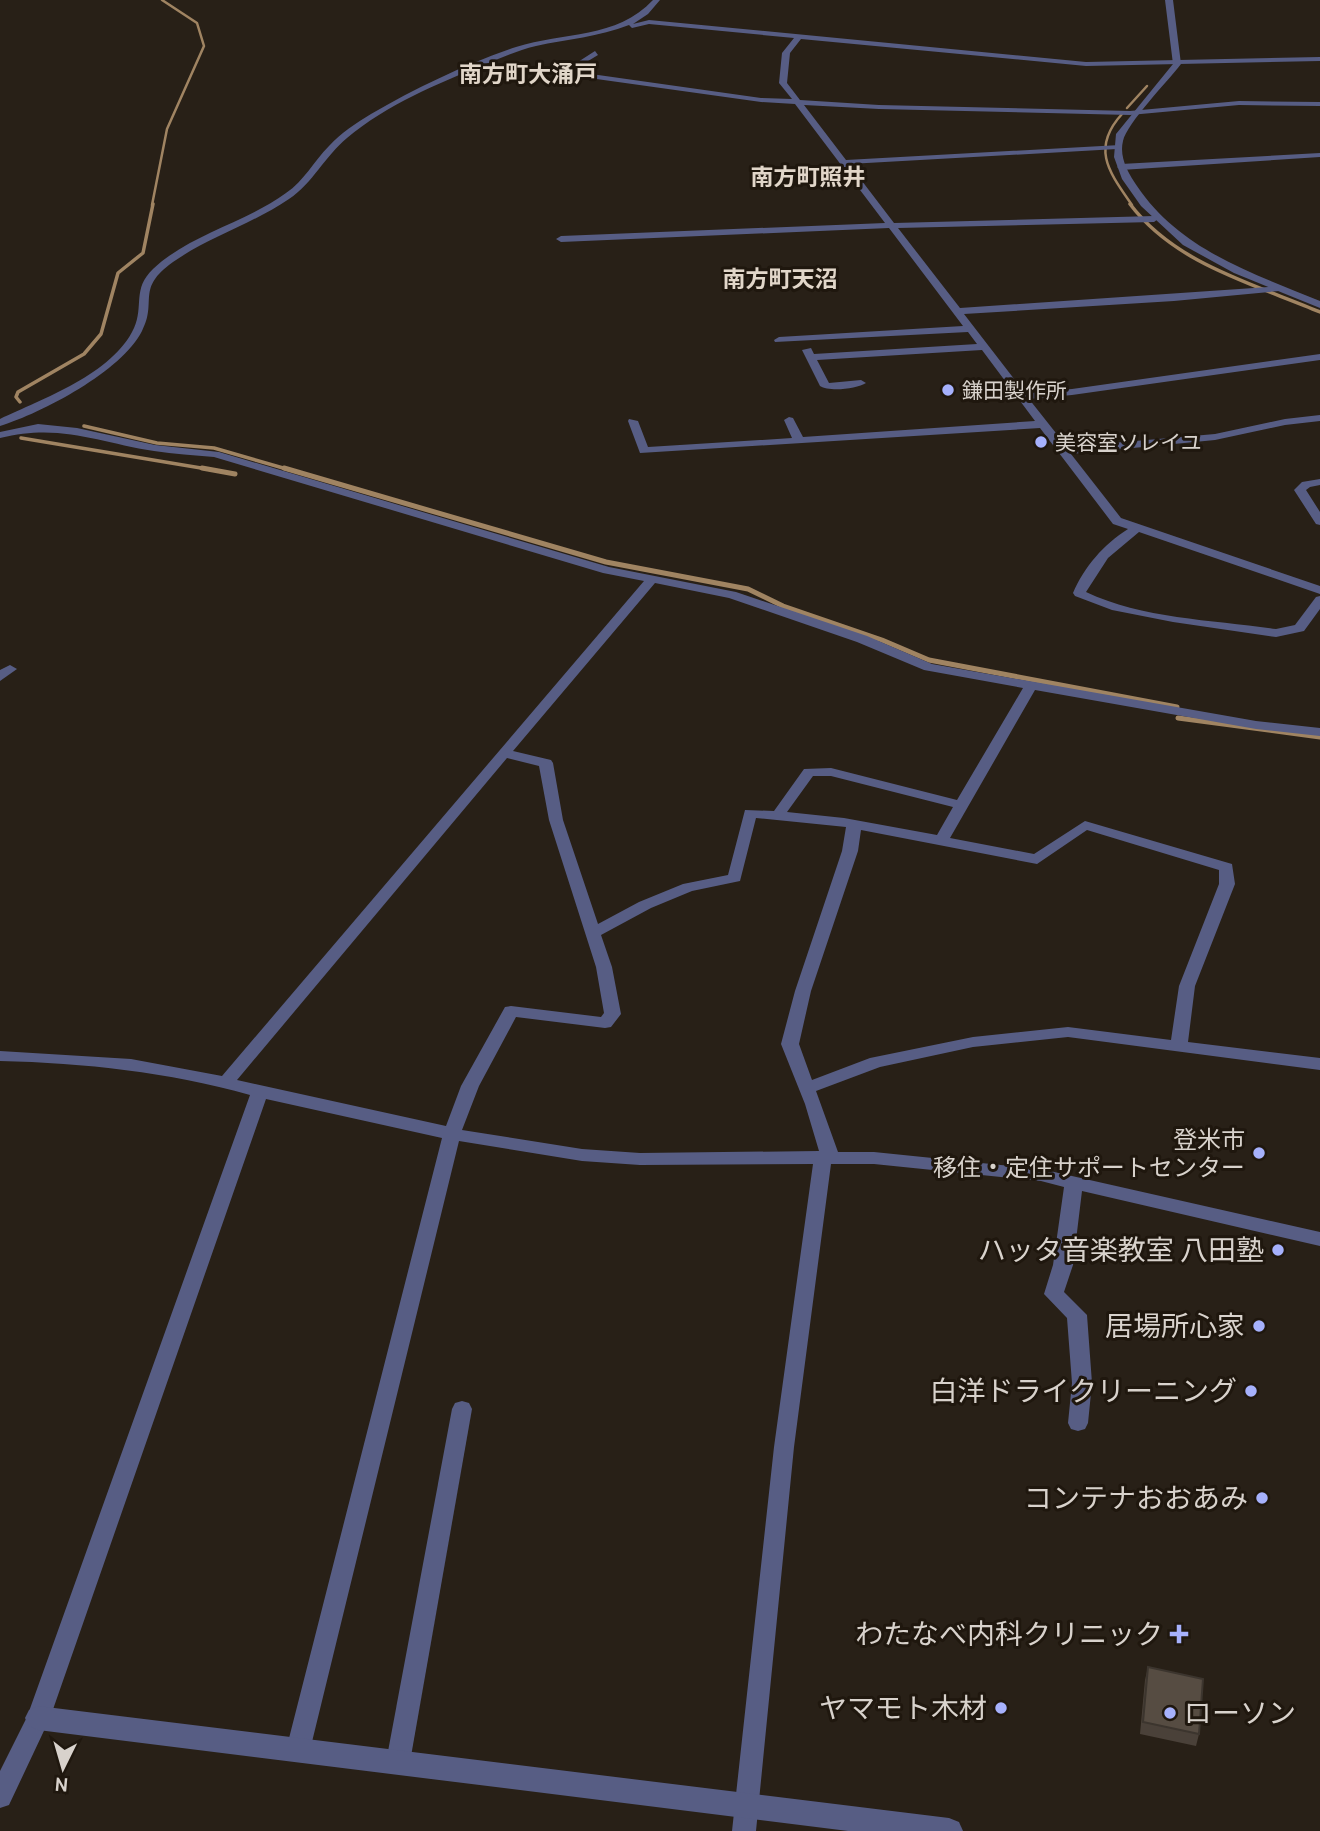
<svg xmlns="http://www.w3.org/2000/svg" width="1320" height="1831" viewBox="0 0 1320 1831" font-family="Cabin,'Noto Sans JP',sans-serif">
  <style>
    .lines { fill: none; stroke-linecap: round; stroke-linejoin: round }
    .stream-far2 { stroke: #a08462; stroke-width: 2.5 }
    .stream-far1 { stroke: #a08462; stroke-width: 3.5 }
    .stream { stroke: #a08462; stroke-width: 5 }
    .minor { fill: #575d84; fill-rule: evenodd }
    .tertiary { fill: #575d84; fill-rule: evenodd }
    .wall { fill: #4a4139 }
    .building { fill: #564c42; stroke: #3c352e; stroke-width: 2 }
    .poi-dot { fill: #a6b1fc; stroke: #1f170e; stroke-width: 2.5 }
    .labels { text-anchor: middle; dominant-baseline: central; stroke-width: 6; stroke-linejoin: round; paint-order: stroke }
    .far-poi-label { font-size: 21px; fill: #d8d2cc; stroke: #1f170e; text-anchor: start }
    .far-quarter-label { font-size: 23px; font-weight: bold; fill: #e1d6c9; stroke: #1f170e }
    .poi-label { font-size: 24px; fill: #d8d2cc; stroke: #1f170e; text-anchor: end }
    .near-poi-label { font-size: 28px; fill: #d8d2cc; stroke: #1f170e; text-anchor: end }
  </style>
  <rect width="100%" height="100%" fill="#282017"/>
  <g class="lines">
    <!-- stream-far2 -->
    <g class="stream-far2">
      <path d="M 1127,108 L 1147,86"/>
      <path d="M 1122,114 C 1090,149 1110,173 1132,205"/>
      <path d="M 152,205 L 167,129 L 204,46 L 197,23 L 162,0"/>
    </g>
    <!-- stream-far1 -->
    <g class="stream-far1">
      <path d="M 1130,204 C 1175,264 1254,284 1320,312"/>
      <path d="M 20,402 L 16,397 L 18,392 L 84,354 L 101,334 L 118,273 L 143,253 L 153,204"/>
      <path d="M 84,426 L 157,443 L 214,448 L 290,470"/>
      <path d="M 21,438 L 213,470"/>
    </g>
    <!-- stream -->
    <g class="stream">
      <path d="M 202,468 L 235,474"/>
      <path d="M 284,468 L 606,562 L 748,589 L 783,606 L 882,640 L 929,660 L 1177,707"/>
      <path d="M 1178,718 L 1320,737"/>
    </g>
    <!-- minor -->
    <g class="minor">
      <path d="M 653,0 L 660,0 L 648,14 L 633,24 L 649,20 L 1086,62 L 1320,57 L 1320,61 L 1086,66 L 801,39 L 790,53 L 787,83 L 800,100 L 879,105 L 1130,111 L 1239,101 L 1320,102 L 1320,106 L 1239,105 L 1130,115 L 879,109 L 804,105 L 846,160 L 1120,145 L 1121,147 L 1117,149 L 849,164 L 894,223 L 1154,216 L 1158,219 L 1154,222 L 898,228 L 960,308 L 1282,286 L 1284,288 L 1279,291 L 1174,301 L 964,314 L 1025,393 L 1072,389 L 1320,354 L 1320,360 L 1072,395 L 1029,399 L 1067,447 L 1215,434 L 1285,419 L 1320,415 L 1320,421 L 1285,425 L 1215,440 L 1071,454 L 1121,518 L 1320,586 L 1320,594 L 1139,532 L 1108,558 L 1086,592 C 1143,619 1214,620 1276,629 L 1295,625 L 1316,597 L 1320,596 L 1320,609 L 1304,631 L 1276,637 L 1173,622 L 1112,610 L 1075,596 L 1073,593 C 1084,567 1104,544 1128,529 L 1113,524 L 1040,428 L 640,453 L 628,421 L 629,419 L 638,421 L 648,447 L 792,438 L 784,420 L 789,417 L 793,418 L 803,437 L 1035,421 L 982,350 L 817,360 L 829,383 L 861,380 L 866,383 C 857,389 829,392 820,386 L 802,350 L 811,348 L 814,354 L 977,344 L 968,332 L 775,342 L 774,340 L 779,337 L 963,326 L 889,228 L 561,242 L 556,239 L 561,236 L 885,223 L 795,104 L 761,102 L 575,76 L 567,69 L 595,51 L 598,55 L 575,69 L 577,72 L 761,98 L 792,99 L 779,83 L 782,53 L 794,38 L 649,24 L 632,28 L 629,25 C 599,37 567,39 536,46 C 519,50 503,57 486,64 C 439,83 386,105 347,138 C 325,156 313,183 289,199 C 252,224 209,237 173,262 C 135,289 158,301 142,331 C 122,371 42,413 0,426 L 0,419 C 42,399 113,374 134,328 C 144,306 132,289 153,269 C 190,234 245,223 286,193 C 304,181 314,161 329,146 C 341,133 356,123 371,114 C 416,88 466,64 516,47 C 563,32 617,39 653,0 Z"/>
      <path d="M 1320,153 L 1320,157 L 1121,170 L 1117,167 L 1121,164 Z"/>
      <path d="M 38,424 L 77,428 L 155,445 L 219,452 L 609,567 L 736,592 L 867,636 L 932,664 L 1256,721 L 1320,728 L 1320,736 L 1256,729 L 1035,690 L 950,838 L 1034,854 L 1085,821 L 1232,864 L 1235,884 L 1195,986 L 1188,1042 L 1320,1058 L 1320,1070 L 1068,1037 L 973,1047 L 880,1067 L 816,1091 L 838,1152 L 874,1152 L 1041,1169 L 1320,1232 L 1320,1246 L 1082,1191 L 1073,1265 L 1064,1292 L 1087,1315 L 1092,1383 L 1088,1423 L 1085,1429 L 1078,1431 L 1071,1429 L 1068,1423 L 1072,1383 L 1067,1318 L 1044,1294 L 1053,1265 L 1064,1187 L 1041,1181 L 874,1164 L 831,1164 L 794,1447 L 756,1831 L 732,1831 L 774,1447 L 813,1164 L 640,1165 L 582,1161 L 459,1141 L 310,1750 L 306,1758 L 298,1761 L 290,1758 L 286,1750 L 442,1138 L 266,1099 L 50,1718 L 9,1805 L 0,1808 L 0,1771 L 27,1717 L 250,1095 C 168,1072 85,1063 0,1061 L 0,1051 L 131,1059 L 222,1076 L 644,581 L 603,573 L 214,457 C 194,455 174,454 154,451 C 97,442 60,423 0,438 L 0,432 ZM 655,583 L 729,598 L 857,642 L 924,670 L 1023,688 L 957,800 L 831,768 L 804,769 L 774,811 L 745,810 L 728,875 L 683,884 L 639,902 L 598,924 L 563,820 L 553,763 L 551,760 L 513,751 ZM 507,758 L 539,766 L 549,820 L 596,967 L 604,1013 L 601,1017 L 511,1006 L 505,1007 L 461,1086 L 446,1126 L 237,1080 ZM 813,776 L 831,776 L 953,807 L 937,835 L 844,818 L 787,812 ZM 756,818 L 846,827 L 842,851 L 795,991 L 781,1044 L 805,1104 L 819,1151 L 640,1153 L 582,1149 L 462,1130 L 479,1086 L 516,1017 L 605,1028 L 611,1027 L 621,1014 L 612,967 L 601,935 L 651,908 L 692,891 L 740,881 ZM 861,830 L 1037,864 L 1087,830 L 1219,870 L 1219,884 L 1179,986 L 1171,1040 L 1068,1027 L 973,1037 L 870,1058 L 812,1080 L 799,1044 L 811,991 L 858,851 Z"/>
      <path d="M 1320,479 L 1320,485 L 1310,487 L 1306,490 L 1320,512 L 1320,525 L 1316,524 L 1294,490 L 1302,482 Z"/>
      <path d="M 10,665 L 17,669 L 0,681 L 0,670 Z"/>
      <path d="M 462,1401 L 469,1403 L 472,1409 L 410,1762 L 406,1770 L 398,1773 L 390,1770 L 386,1762 L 452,1409 L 455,1403 Z"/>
    </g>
    <!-- tertiary -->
    <g class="tertiary">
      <path d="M 1165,0 L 1173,0 L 1181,64 C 1168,81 1127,123 1123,141 C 1119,157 1128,173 1137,186 C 1180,250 1252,273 1320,301 L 1320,308 L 1234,273 L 1183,245 L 1141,206 L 1122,179 L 1114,157 L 1116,134 L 1173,64 Z"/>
      <path d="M 38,1706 L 949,1818 L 959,1822 L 963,1831 L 848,1831 L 38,1730 L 29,1726 L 25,1718 L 29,1710 Z"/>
    </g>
  </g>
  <!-- wall -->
  <path class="wall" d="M 1148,1667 L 1199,1734 L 1196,1746 L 1140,1734 L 1145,1680 Z"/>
  <!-- building -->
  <path class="building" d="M 1148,1667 L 1203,1679 L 1199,1734 L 1143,1722 Z"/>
  <!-- markers -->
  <g class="poi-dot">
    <circle cx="948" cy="390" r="7"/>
    <circle cx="1041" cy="442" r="7"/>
    <circle cx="1259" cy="1153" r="7"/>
    <circle cx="1278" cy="1250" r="7"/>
    <circle cx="1259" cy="1326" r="7"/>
    <circle cx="1251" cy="1391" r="7"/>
    <circle cx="1262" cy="1498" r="7"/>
    <path d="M1175.5 1623.5h7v7h7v7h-7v7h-7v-7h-7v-7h7z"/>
    <circle cx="1001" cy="1708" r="7"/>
    <circle cx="1170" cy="1713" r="7"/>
  </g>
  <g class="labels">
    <!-- far-poi labels -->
    <g class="far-poi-label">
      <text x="962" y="390">鎌田製作所</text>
      <text x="1055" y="442">美容室ソレイユ</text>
    </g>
    <!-- far-quarter labels -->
    <g class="far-quarter-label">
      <text x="528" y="74">南方町大涌戸</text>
      <text x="808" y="177">南方町照井</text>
      <text x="780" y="279">南方町天沼</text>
    </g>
    <!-- poi labels -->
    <g class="poi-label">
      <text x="1245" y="1139">登米市<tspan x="1245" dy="28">移住・定住サポートセンター</tspan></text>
    </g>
    <!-- near-poi labels -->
    <g class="near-poi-label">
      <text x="1264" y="1250">ハッタ音楽教室 八田塾</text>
      <text x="1245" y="1326">居場所心家</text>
      <text x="1237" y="1391">白洋ドライクリーニング</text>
      <text x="1248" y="1498">コンテナおおあみ</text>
      <text x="1163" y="1634">わたなべ内科クリニック</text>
      <text x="987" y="1708">ヤマモト木材</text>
      <text x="1184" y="1713" text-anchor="start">ローソン</text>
    </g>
  </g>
  <!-- north arrow -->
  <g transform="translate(63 1768) rotate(185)" stroke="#1f170e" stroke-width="5" paint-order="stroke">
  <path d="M0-5L12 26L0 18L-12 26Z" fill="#d8d2cc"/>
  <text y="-10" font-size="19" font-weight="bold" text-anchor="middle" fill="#d8d2cc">N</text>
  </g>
</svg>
